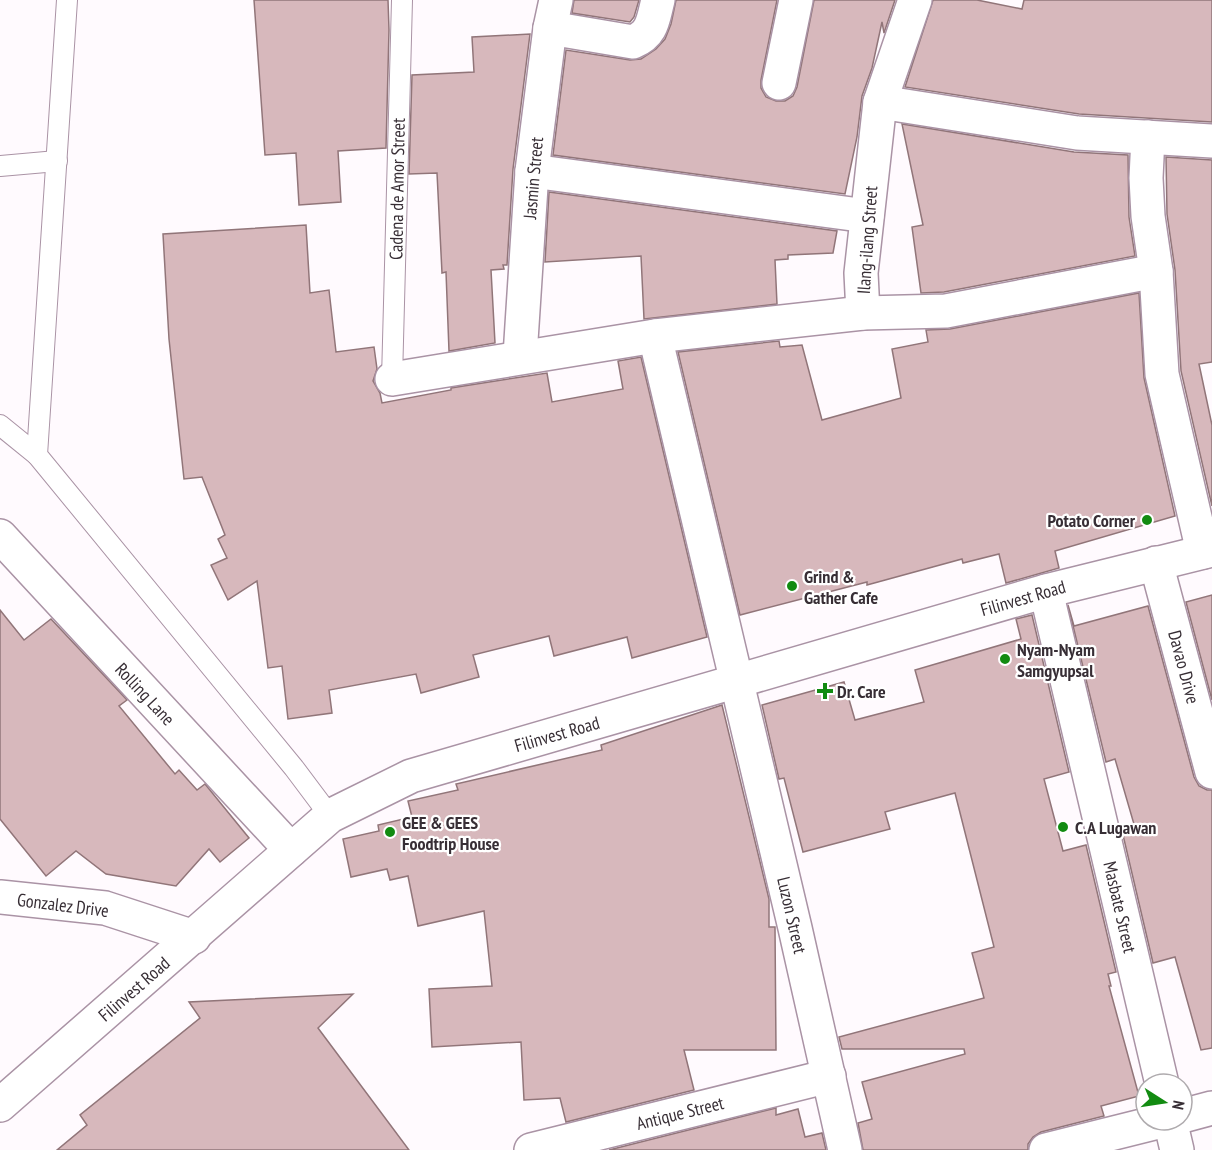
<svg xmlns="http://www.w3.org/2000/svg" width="1212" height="1150" viewBox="0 0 1212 1150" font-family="'PT Sans Narrow',sans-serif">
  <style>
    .building { fill: #d7b8bc; stroke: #917579; stroke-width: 1.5 }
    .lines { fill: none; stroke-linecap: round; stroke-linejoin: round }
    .service-casing { stroke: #aa93a5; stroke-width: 22 }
    .minor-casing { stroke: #aa93a5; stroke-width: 36 }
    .service { stroke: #fff; stroke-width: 20 }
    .minor { stroke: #fff; stroke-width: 33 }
    .poi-dot { fill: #128b11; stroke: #fff; stroke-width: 2 }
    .labels { text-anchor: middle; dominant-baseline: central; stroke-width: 4.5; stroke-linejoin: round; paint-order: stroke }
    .street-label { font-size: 18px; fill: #372e35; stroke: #fff }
    .poi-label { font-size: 18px; font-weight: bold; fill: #372e35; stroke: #fff; text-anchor: start }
  </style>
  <rect width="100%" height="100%" fill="#fffafe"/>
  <!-- building -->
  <g class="building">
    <path d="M 254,0 L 388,0 L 389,30 L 386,148 L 338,151 L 341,202 L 299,205 L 296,153 L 265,155 Z"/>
    <path d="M 574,0 L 639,0 L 634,17 L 630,22 L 572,13 Z"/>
    <path d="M 676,0 L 777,0 L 761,80 L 761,88 L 766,97 L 776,101 L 785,101 L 793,96 L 797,87 L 814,0 L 895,0 L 884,33 L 882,22 L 872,68 L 862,96 L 857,137 L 845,194 L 553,155 L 566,50 L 630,60 L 641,59 L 656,49 L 665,39 L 671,24 Z"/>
    <path d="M 933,0 L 977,0 L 1022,9 L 1024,0 L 1212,0 L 1212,122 L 1079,114 L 905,87 Z"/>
    <path d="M 530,34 L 513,169 L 507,265 L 503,265 L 504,269 L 491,270 L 495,343 L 449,351 L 446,272 L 442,273 L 437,173 L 409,174 L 412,75 L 474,72 L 472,37 Z"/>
    <path d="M 902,124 L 1074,152 L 1128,155 L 1129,217 L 1135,256 L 944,292 L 921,293 L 912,227 L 923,225 Z"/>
    <path d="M 1166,157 L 1212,160 L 1212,362 L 1199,364 L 1212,425 L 1212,506 L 1181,371 L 1175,270 L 1167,214 Z"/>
    <path d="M 549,192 L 837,231 L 833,253 L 788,255 L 788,259 L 775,260 L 777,304 L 644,319 L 641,256 L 545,262 Z"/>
    <path d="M 306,225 L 310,293 L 329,290 L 336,352 L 374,347 L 377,369 L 373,381 L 380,393 L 382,403 L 451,390 L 451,388 L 547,373 L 552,402 L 623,389 L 618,361 L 641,357 L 707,637 L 632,658 L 627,637 L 554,656 L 549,636 L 473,655 L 479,677 L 421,693 L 416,674 L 329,690 L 332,713 L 288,719 L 282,666 L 268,668 L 257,581 L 228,600 L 211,565 L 227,558 L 218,539 L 225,535 L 202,477 L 184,479 L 169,339 L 163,234 Z"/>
    <path d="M 1139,293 L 1144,378 L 1175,516 L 1055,551 L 1059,568 L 1006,583 L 999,554 L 963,563 L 962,559 L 867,585 L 867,582 L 740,615 L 678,352 L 779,341 L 780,347 L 802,345 L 822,420 L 901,398 L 892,349 L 928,342 L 926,330 L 950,329 Z"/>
    <path d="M 1212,595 L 1212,700 L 1186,602 Z"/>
    <path d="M 1068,605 L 1074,626 L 1148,606 L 1194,777 L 1199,786 L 1207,790 L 1212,790 L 1212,1048 L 1201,1050 L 1175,957 L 1153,963 L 1123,835 L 1136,831 L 1115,759 L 1106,762 Z"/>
    <path d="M 0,610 L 24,640 L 51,619 L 127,700 L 119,706 L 175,774 L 179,770 L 197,790 L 205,784 L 249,838 L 220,862 L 209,849 L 176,886 L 106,874 L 76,851 L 46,876 L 0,819 Z"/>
    <path d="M 1032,615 L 1069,772 L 1044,779 L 1063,851 L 1086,845 L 1116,972 L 1108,974 L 1111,986 L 1109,986 L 1139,1096 L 1101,1106 L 1104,1116 L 1041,1132 L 1033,1137 L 1028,1144 L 1028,1150 L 863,1150 L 858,1123 L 872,1119 L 862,1082 L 965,1054 L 964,1049 L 842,1049 L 839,1037 L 984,998 L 972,953 L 994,947 L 955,793 L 885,812 L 890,829 L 803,852 L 784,778 L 779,779 L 762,705 L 844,682 L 855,720 L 924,702 L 915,670 L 1021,639 L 1016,619 Z"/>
    <path d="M 722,705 L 769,899 L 769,927 L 775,927 L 776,1050 L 684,1050 L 694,1090 L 566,1122 L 560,1098 L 524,1100 L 521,1042 L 432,1047 L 429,989 L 492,986 L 484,911 L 418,926 L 408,876 L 390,880 L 387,869 L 351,877 L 343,839 L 379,831 L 378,825 L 412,817 L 408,801 L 458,790 L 456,784 L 602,750 L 601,745 Z"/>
    <path d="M 353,994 L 318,1028 L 409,1150 L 57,1150 L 87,1125 L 80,1115 L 200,1018 L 189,1002 Z"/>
    <path d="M 776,1108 L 776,1115 L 798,1109 L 805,1137 L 822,1133 L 826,1150 L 609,1150 Z"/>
  </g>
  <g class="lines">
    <!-- service casing -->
    <g class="service-casing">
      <g id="service">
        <path d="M 67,0 L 37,455 L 294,768 L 330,816"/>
        <path d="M 0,166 L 57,161"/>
        <path d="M 392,379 L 402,0"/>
        <path d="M 0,425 L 37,455"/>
      </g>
    </g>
    <!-- minor casing -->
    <g class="minor-casing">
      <g id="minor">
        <path d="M 550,28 L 633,42 C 653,34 653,19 658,0"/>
        <path d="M 779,83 L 796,0"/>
        <path d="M 880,102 L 1077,133 L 1212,141"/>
        <path d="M 1148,137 L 1146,178 L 1148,216 L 1156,271 L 1162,374 L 1203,552"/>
        <path d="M 532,171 L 867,216"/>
        <path d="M 863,313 L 861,273 L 880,102 L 915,0"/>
        <path d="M 655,336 L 795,928 L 845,1150"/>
        <path d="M 520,356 L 532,171 L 550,28 L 556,0"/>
        <path d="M 392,379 L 655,336 L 863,313 L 946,311 L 1156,271"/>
        <path d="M 0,536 L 291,850"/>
        <path d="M 1156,563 L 1212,772"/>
        <path d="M 1046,591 L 1162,1084"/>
        <path d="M 0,897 L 105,908 L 194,937"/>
        <path d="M 0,1105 L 330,816 L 411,776 L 1046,591 L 1212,550"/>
        <path d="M 1182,1116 L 1212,1108"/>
        <path d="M 1170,1120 L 1177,1150"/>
        <path d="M 531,1150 L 829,1076"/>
        <path d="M 1046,1150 L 1166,1120"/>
      </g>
    </g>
    <!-- service -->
    <use href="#service" class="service"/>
    <!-- minor -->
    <use href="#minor" class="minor"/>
  </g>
  <!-- markers -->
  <g class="poi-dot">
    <circle cx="1147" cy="520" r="6"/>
    <circle cx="792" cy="586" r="6"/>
    <circle cx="1005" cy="659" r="6"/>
    <path d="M822 682h6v6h6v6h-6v6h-6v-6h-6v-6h6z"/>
    <circle cx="1063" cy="827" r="6"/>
    <circle cx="390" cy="832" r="6"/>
  </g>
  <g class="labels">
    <!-- street labels -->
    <g class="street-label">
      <text transform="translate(533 178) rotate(-85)">Jasmin Street</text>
      <text transform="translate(397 189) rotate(-89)">Cadena de Amor Street</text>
      <text transform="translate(867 240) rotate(-86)">Ilang-ilang Street</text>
      <text transform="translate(1023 598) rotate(-16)">Filinvest Road</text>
      <text transform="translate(1184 667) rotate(75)">Davao Drive</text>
      <text transform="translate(145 694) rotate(47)">Rolling Lane</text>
      <text transform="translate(557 734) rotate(-16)">Filinvest Road</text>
      <text transform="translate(63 905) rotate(7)">Gonzalez Drive</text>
      <text transform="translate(1120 907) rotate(77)">Masbate Street</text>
      <text transform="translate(792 915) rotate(77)">Luzon Street</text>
      <text transform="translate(134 989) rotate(-41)">Filinvest Road</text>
      <text transform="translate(680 1113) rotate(-14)">Antique Street</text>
    </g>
    <!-- poi labels -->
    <g class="poi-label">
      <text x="1135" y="520" text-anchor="end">Potato Corner</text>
      <text x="804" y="576">Grind &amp;<tspan x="804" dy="21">Gather Cafe</tspan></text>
      <text x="1017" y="649">Nyam-Nyam<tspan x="1017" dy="21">Samgyupsal</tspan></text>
      <text x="837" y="691">Dr. Care</text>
      <text x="402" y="822">GEE &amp; GEES<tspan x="402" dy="21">Foodtrip House</tspan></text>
      <text x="1075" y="827">C.A Lugawan</text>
    </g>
  </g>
  <!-- north arrow -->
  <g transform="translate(1164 1102) rotate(102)"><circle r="28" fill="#ffffff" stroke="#afabae" stroke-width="1.5"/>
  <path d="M0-4.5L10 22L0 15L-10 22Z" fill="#128b11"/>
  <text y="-9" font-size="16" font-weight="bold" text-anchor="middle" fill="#372e35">N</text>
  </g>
</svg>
